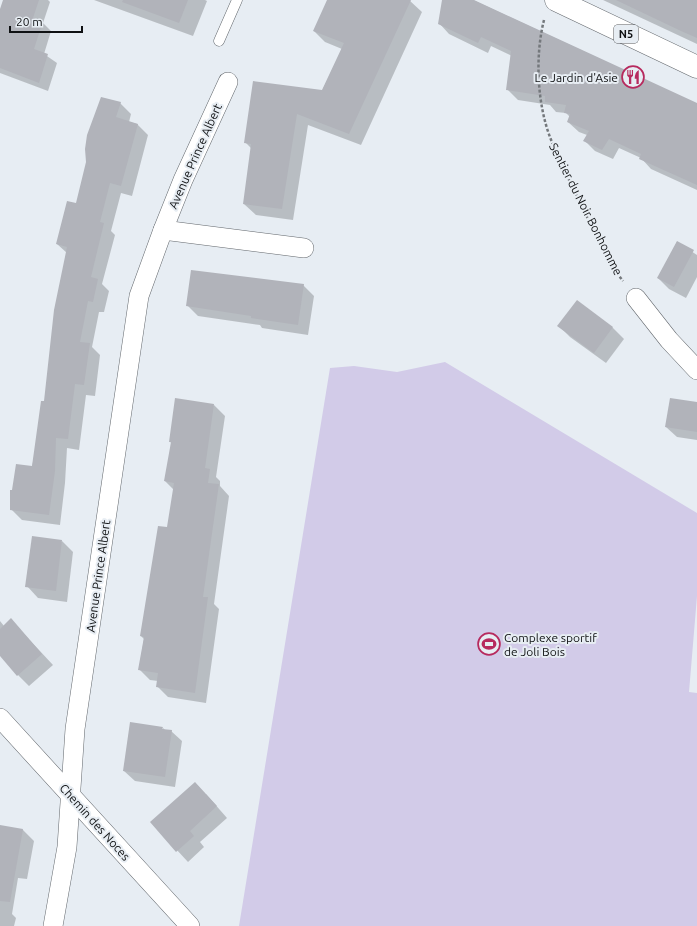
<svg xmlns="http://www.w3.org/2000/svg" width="697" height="926" viewBox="0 0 697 926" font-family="Ubuntu,sans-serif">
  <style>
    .green { fill: #d2cbe8 }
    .shadow { fill: #0003 }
    .building { fill: #b1b3ba }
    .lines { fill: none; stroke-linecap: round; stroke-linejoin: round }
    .service-casing { stroke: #62676c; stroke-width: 11 }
    .minor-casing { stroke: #62676c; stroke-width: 20 }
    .primary-casing { stroke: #62676c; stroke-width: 23 }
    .path { stroke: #74787c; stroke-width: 2.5; stroke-dasharray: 3 2; stroke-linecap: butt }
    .service { stroke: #fff; stroke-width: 10 }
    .minor { stroke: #fff; stroke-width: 19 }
    .primary { stroke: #fff; stroke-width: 22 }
    .labels { text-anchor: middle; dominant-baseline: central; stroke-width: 4; stroke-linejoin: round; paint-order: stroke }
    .shield { fill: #e7edf3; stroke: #505356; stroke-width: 1 }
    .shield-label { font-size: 11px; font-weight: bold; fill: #0f1113 }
    .poi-label { font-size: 12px; fill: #0f1113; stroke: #e7edf3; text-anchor: end }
    .street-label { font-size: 12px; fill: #0f1113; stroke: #e7edf3 }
  </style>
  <rect width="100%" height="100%" fill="#e7edf3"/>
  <!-- green -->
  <path class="green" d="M 445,362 L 697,513 L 697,596 L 689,692 L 697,693 L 697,926 L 239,926 L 330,368 L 354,366 L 397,372 Z"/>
  <!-- shadow -->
  <g class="shadow">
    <path d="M 4,0 L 48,0 L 50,2 L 43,23 L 51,31 L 44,54 L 57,63 L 48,91 L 0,73 L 0,12 Z"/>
    <path d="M 94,0 L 205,0 L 207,1 L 193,36 Z"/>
    <path d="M 328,0 L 409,0 L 422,12 L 361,145 L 308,125 L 293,220 L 256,215 L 244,204 L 252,149 L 245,142 L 322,91 L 342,49 L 325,42 L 314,31 Z"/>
    <path d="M 443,0 L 473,0 L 697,104 L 697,190 L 651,169 L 641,158 L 619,148 L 613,159 L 595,151 L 585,141 L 587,135 L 579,132 L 568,122 L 570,117 L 566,113 L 556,112 L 550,105 L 518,100 L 507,89 L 512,56 L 491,46 L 488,53 L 449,34 L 439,23 Z"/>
    <path d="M 603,0 L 697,0 L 697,44 Z"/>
    <path d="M 120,103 L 131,114 L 129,122 L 137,124 L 148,135 L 132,196 L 121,193 L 111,231 L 115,235 L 102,284 L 109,291 L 104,312 L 99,312 L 92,347 L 100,355 L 95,396 L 86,395 L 79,450 L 67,448 L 65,483 L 60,525 L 22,520 L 11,509 L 32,467 L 45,402 L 67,253 L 57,244 L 77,204 Z"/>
    <path d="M 677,242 L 697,255 L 697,277 L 686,298 L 669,289 L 658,278 Z"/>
    <path d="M 303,285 L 314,296 L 308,335 L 262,328 L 260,325 L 198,316 L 188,306 Z"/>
    <path d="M 577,301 L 613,328 L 624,339 L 606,363 L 570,337 L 559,326 Z"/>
    <path d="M 697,403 L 697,440 L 677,437 L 666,427 Z"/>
    <path d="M 214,405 L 225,416 L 216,477 L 220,481 L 220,486 L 229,496 L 214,604 L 219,609 L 206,703 L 168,697 L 157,686 L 158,681 L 150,680 L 139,669 L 144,639 L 141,636 L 168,529 L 174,490 L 165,481 L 172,443 L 170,442 Z"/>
    <path d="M 62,541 L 73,552 L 67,602 L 38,598 L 27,586 Z"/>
    <path d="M 11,620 L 53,665 L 29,686 L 18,675 L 0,651 L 0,621 L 4,626 Z"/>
    <path d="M 163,728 L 165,730 L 171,731 L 182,741 L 175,787 L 135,781 L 124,771 Z"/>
    <path d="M 206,794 L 227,818 L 200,842 L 204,847 L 188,862 L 151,822 Z"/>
    <path d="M 0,826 L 23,830 L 34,841 L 27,879 L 18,878 L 12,914 L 16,918 L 14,926 L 0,926 Z"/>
  </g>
  <!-- building -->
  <g class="building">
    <path d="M 3,0 L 39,0 L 33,18 L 43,21 L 34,49 L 48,54 L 39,83 L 0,68 L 0,9 Z"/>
    <path d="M 123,0 L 188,0 L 179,23 L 122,2 Z"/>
    <path d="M 327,0 L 411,0 L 349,134 L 297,114 L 282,209 L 243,204 L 251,144 L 244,143 L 253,81 L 322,90 L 344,43 L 313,31 Z"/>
    <path d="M 442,0 L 474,0 L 697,103 L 697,185 L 639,159 L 641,154 L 609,139 L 602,150 L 583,141 L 589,131 L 567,122 L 570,114 L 564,113 L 566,105 L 545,102 L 545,96 L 506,90 L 511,51 L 481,37 L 478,43 L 438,24 Z"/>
    <path d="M 616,0 L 697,0 L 697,38 L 681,31 Z"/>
    <path d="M 101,97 L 121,102 L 116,117 L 138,124 L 121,186 L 110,183 L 100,222 L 104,223 L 91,277 L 98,279 L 93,302 L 88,301 L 80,342 L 90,343 L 84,385 L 75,384 L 68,439 L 56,438 L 55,471 L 49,515 L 10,510 L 10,490 L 12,490 L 16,464 L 32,466 L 41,401 L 44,401 L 54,310 L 67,247 L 56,244 L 67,201 L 76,203 L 86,162 L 85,149 L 87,135 Z"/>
    <path d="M 677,241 L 694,250 L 674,287 L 657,278 Z"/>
    <path d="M 191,270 L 304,284 L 298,325 L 251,318 L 251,316 L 186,306 Z"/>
    <path d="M 577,300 L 613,327 L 594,353 L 557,326 Z"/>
    <path d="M 175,398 L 214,404 L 205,468 L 210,469 L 208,483 L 219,484 L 203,597 L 208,597 L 195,693 L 156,687 L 158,673 L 138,670 L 144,637 L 140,636 L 158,526 L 167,527 L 174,483 L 164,481 L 171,442 L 169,442 Z"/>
    <path d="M 670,398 L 697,402 L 697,432 L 665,427 Z"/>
    <path d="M 32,536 L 62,540 L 56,591 L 25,587 Z"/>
    <path d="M 11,618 L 42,654 L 17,676 L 0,656 L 0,629 Z"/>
    <path d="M 130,722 L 163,727 L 162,729 L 172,730 L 165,777 L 123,771 Z"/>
    <path d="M 195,782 L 217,806 L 190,831 L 194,836 L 176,852 L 150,822 Z"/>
    <path d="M 0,825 L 23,829 L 10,902 L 0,901 Z"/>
  </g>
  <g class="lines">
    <!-- service casing -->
    <g class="service-casing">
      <path id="service" d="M 219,41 L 237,0"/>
    </g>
    <!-- minor casing -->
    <g class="minor-casing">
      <g id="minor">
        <path d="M 163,230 L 304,248"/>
        <path d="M 636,298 L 669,340 L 697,370"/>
        <path d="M 0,718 L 190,926"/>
        <path d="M 53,926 L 67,847 L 75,729 L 139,296 L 163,230 L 183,180 L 228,82"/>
      </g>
    </g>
    <!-- primary casing -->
    <g class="primary-casing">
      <path id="primary" d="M 556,0 L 697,67"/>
    </g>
    <!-- path -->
    <path class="path" d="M 544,20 C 535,55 537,103 550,137 C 560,164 574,189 586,215 C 597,237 608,262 623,281"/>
    <!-- service -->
    <use href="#service" class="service"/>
    <!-- minor -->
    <use href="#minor" class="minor"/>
    <!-- primary -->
    <use href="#primary" class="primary"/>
  </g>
  <!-- icons -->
  <defs>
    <g id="restaurant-ring" transform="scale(1.15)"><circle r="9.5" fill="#e7edf3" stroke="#b72a5e" stroke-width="1.5"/><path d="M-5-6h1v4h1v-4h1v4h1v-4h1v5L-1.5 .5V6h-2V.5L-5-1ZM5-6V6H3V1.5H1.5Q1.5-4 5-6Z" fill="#b72a5e"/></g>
    <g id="stadium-ring" transform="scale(1.15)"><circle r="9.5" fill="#e7edf3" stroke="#b72a5e" stroke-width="1.5"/><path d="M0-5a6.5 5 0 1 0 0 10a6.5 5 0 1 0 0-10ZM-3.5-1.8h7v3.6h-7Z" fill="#b72a5e"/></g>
  </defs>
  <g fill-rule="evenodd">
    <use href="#restaurant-ring" x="633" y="77"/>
    <use href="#stadium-ring" x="489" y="644"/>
  </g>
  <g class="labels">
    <!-- shield labels -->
    <rect class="shield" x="614" y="25" width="24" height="18" rx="3"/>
    <g class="shield-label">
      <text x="626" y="34">N5</text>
    </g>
    <!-- poi labels -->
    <g class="poi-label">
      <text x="618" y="77">Le Jardin d'Asie</text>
      <text x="504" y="637" text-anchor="start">Complexe sportif<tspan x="504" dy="14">de Joli Bois</tspan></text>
    </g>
    <!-- street labels -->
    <g class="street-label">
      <text transform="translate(195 156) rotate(-66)">Avenue Prince Albert</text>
      <text transform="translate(586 209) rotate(63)">Sentier du Noir Bonhomme</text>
      <text transform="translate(98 576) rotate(-82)">Avenue Prince Albert</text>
      <text transform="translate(95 822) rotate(48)">Chemin des Noces</text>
    </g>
  </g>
  <!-- scale -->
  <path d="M10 26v6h72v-6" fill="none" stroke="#0f1113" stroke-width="2"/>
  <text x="16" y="26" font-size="12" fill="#0f1113" stroke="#e7edf3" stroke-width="3" paint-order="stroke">20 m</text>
</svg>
